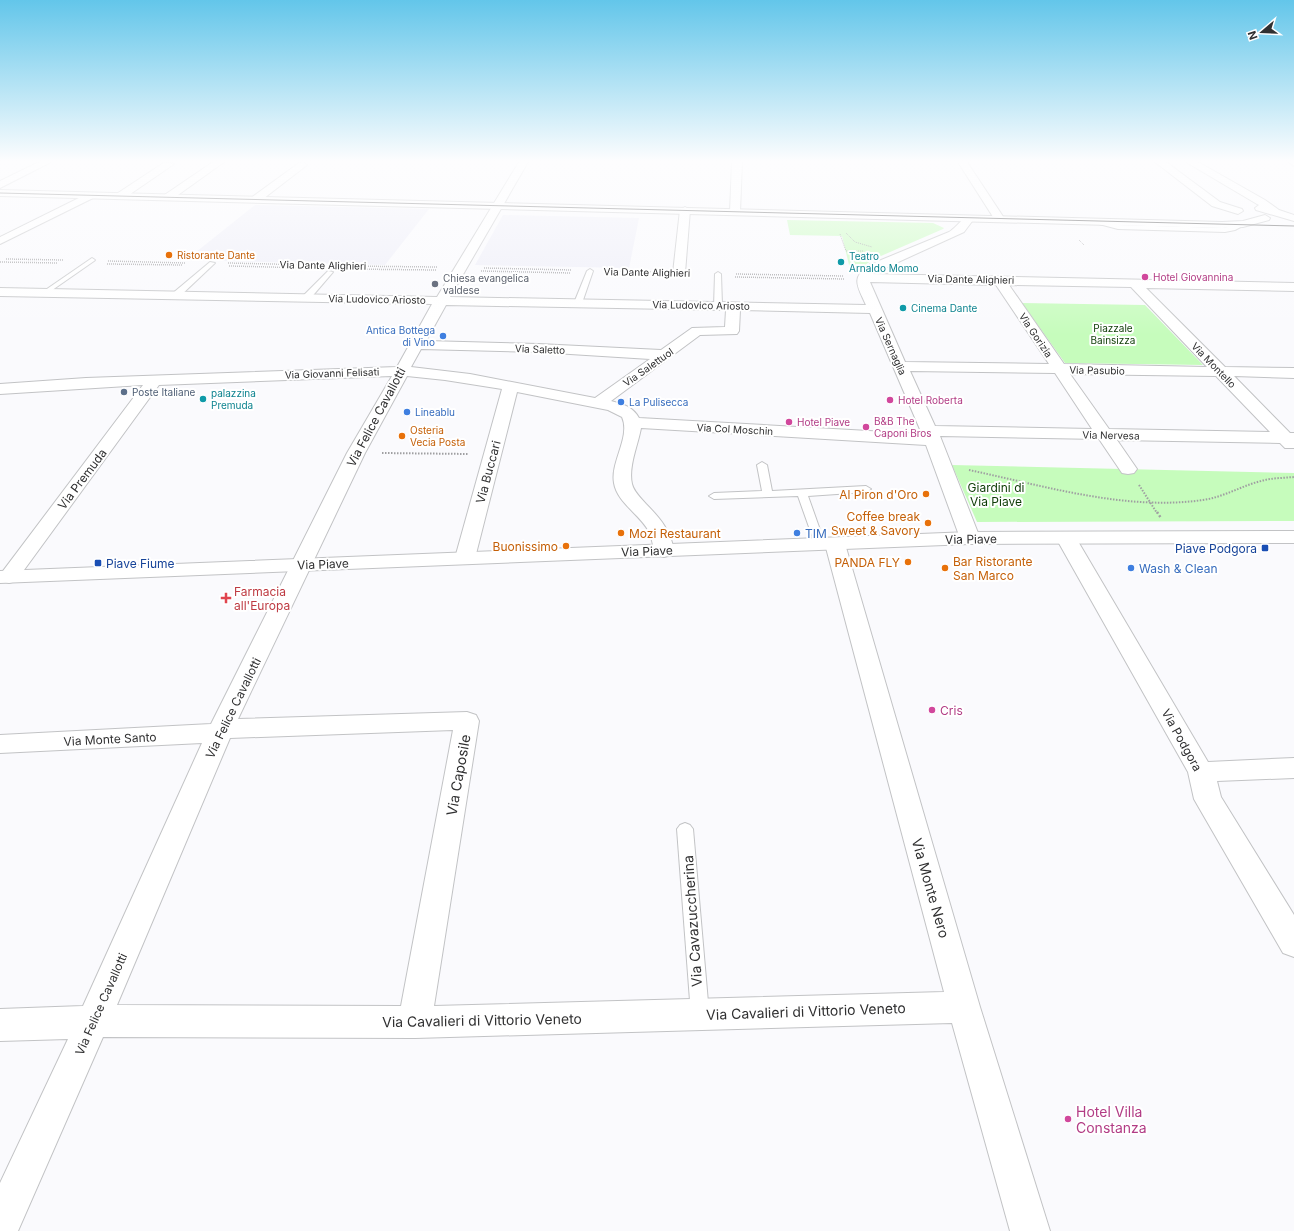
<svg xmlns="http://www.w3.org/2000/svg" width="1294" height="1231" viewBox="0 0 1294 1231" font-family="Inter,sans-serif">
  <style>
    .built { fill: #eeeef8 }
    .green { fill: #c6fcbc }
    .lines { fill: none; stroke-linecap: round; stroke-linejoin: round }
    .lane-casing { stroke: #c2c3c5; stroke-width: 2 }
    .street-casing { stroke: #c2c3c5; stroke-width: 2 }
    .secondary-casing { stroke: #c2c3c5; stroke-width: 2 }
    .path-far3 { stroke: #9f9fa1; stroke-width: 1; stroke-dasharray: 1 1; stroke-linecap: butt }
    .path-far2 { stroke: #9f9fa1; stroke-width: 1.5; stroke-dasharray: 1 1; stroke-linecap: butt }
    .path-far1 { stroke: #9f9fa1; stroke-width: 2; stroke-dasharray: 1.5 1.5; stroke-linecap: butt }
    .path { stroke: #9f9fa1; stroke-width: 2.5; stroke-dasharray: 2 2; stroke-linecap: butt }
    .lane { fill: #fff; fill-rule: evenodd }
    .street { fill: #fff; fill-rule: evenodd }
    .secondary { fill: #fff; fill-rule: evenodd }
    .tram { stroke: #454546; stroke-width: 1 }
    .food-dot { fill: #e8710a; stroke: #fff; stroke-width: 1.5 }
    .culture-dot { fill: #0f9aa8; stroke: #fff; stroke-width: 1.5 }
    .hotel-dot { fill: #d1479c; stroke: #fff; stroke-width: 1.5 }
    .worship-dot { fill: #6b7280; stroke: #fff; stroke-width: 1.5 }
    .shop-dot { fill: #3f7fe0; stroke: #fff; stroke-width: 1.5 }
    .service-dot { fill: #5c6f8a; stroke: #fff; stroke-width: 1.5 }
    .transit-dot { fill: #1a4fb4; stroke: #fff; stroke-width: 1.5 }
    .health-dot { fill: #e0444e; stroke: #fff; stroke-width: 1.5 }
    .labels { text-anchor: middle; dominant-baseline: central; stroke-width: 4; stroke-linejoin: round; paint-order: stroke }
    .far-food-label { font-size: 10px; fill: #c56008; stroke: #fff; text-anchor: start }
    .far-culture-label { font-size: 10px; fill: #0d838f; stroke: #fff; text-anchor: start }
    .far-street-label { font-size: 10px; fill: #303031; stroke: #fff }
    .far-hotel-label { font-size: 10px; fill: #b23c85; stroke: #fff; text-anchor: start }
    .far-worship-label { font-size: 10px; fill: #5b616d; stroke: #fff; text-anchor: start }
    .far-park-label { font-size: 10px; fill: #0c3b04; stroke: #fff }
    .far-shop-label { font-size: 10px; fill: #366cbe; stroke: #fff; text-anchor: start }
    .far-service-label { font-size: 10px; fill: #4e5e75; stroke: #fff; text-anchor: start }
    .street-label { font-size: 12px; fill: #303031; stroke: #fff }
    .park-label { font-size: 12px; fill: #0c3b04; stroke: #fff }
    .food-label { font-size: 12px; fill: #c56008; stroke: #fff; text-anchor: end }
    .shop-label { font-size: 12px; fill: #366cbe; stroke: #fff; text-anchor: start }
    .transit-label { font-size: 12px; fill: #164399; stroke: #fff; text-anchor: end }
    .health-label { font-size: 12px; fill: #be3a42; stroke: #fff; text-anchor: start }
    .hotel-label { font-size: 12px; fill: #b23c85; stroke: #fff; text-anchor: start }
    .near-street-label { font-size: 14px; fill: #303031; stroke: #fff }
    .near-hotel-label { font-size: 14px; fill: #b23c85; stroke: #fff; text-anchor: start }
  </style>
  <rect width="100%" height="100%" fill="#fafafd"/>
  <!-- built -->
  <g class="built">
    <path d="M 255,205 L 256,205 L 429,209 L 385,265 L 186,260 Z"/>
    <path d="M 503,215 L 639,218 L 629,268 L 475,265 Z"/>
  </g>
  <!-- green -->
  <g class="green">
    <path d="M 787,220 L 933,223 L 944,228 L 943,229 L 874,259 L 857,270 L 850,269 L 842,236 L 790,235 Z"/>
    <path d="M 1022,303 L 1145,305 L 1203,365 L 1065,363 Z"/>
    <path d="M 952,465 L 1294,473 L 1294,521 L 977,522 Z"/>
  </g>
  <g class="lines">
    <!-- lane casing -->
    <g class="lane-casing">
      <g id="lane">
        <path d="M 1101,221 L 1118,225 L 1225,228 L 1243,222 L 1246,224 L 1235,230 L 1225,232 L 1118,229 L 1099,224 L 1098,223 Z"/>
        <path d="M 92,258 L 95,260 L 94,261 L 48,293 L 44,293 L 44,291 Z"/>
        <path d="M 210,262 L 215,263 L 179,297 L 173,297 L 173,293 Z"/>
        <path d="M 590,269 L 593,271 L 582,303 L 575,305 L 574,303 L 587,271 Z"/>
        <path d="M 328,271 L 333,272 L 309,300 L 303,300 L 303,296 Z"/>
        <path d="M 718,272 L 721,274 L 722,306 L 718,308 L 714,306 L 715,274 Z"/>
        <path d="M 762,462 L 767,465 L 772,491 L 866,486 L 871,489 L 866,492 L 808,496 L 825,544 L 820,547 L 815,544 L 798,496 L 714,499 L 709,496 L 714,493 L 762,491 L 757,465 Z"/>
        <path d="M 685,823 L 690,825 L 693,829 L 709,1014 L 706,1020 L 700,1023 L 694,1020 L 691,1014 L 677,829 L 680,825 Z"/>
      </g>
    </g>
    <!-- street casing -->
    <g class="street-casing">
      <g id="street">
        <path d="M 39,162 L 51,162 L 0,188 L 0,181 Z"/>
        <path d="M 165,162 L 174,164 L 123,199 L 115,199 L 114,197 L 115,195 Z"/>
        <path d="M 213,162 L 224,162 L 171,200 L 163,200 L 162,198 L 163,196 Z"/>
        <path d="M 519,162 L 528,162 L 450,297 L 866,305 C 858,287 850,278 869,265 L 949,232 C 956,228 961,219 968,217 L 973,220 L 964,232 L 872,274 L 1294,283 L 1294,291 L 1146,288 L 1225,367 L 1294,368 L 1294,378 L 1234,376 L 1290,433 L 1294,433 L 1294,448 L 1285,448 L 1280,443 L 1117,440 L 1137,469 L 1134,473 L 1128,474 L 1122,473 L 1099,439 L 940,436 L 980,538 L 977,542 L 970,544 L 963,542 L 960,538 L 926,445 L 641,428 C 638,445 628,467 632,484 C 634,492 641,498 646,504 C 660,518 671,531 674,551 L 671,555 L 664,557 L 657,555 C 652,548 653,538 648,530 C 639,514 617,502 614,483 C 610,462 631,437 622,417 L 608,410 L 517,392 L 475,558 L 472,562 L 465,564 L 458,562 L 455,558 L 502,389 L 445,380 L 407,376 L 365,453 L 238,719 L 467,712 L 476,715 L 479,721 L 434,1006 L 944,992 L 825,544 L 828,540 L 835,538 L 842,540 L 845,544 L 980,1007 L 1050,1231 L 1010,1231 L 952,1023 L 415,1038 L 103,1037 L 18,1231 L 0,1231 L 0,1183 L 68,1039 L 0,1041 L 0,1009 L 83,1006 L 202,743 L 0,753 L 0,735 L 211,724 L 347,453 L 392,376 L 159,385 L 16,581 L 9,583 L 2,581 L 0,575 L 143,385 L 0,394 L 0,384 L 86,378 L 397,367 L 432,304 L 0,296 L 0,288 L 437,297 ZM 870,282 L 996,285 L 1049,364 L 905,362 ZM 1009,285 L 1131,287 L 1207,367 L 1064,364 ZM 446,305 L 726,310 L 725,327 L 692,328 L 661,350 L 538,344 L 426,341 ZM 740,310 L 870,313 L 922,434 L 639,418 C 633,407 623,404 611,401 L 700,335 L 737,334 L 739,331 ZM 421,349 L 538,352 L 650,359 L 595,398 L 470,374 L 411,367 ZM 910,371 L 1055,373 L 1092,429 L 935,426 ZM 1070,374 L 1216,376 L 1270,432 L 1109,429 ZM 453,730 L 401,1006 L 117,1005 L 230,738 Z"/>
        <path d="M 732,162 L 742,162 L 740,212 L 735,215 L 730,212 Z"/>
        <path d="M 958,162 L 967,162 L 1004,218 L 1003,220 L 995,220 Z"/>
        <path d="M 1155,162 L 1166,162 L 1220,202 L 1242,209 L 1243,211 L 1238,214 L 1212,206 Z"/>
        <path d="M 1289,162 L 1294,162 L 1294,166 Z"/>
        <path d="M 299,163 L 303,162 L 307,165 L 259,202 L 251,202 L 250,200 L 251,198 Z"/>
        <path d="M 89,193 L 93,194 L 94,196 L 93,198 L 0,244 L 0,237 Z"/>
        <path d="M 685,207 L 690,210 L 685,273 L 679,277 L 673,273 L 680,210 Z"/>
        <path d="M 1066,532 L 1073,534 L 1076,538 L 1208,762 L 1294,758 L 1294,778 L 1217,781 L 1221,797 L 1294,915 L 1294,957 L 1283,953 L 1198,806 L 1194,799 L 1188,772 L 1056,538 L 1059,534 Z"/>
      </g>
    </g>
    <!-- secondary casing -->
    <g class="secondary-casing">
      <g id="secondary">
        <path d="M 1186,162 L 1198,162 L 1265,200 L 1279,210 L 1294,215 L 1294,221 L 1256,210 L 1255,208 L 1259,205 L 1257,204 Z"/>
        <path d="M 0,190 L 1222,222 L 1243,221 L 1265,215 L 1270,218 L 1269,220 L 1243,227 L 1222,228 L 0,196 Z"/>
        <path d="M 1294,531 L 1294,543 L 970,544 L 0,583 L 0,571 L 970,532 Z"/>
      </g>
    </g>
    <!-- path-far3 -->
    <g class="path-far3">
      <path d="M 846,233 L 855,242 L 872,247"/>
      <path d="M 840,234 L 846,251 L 863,251"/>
      <path d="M 1079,240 L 1084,245"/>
    </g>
    <!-- path-far2 -->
    <g class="path-far2">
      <path d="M 6,259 L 63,260"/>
      <path d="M 108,261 L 185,263"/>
      <path d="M 0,262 L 58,263"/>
      <path d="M 228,263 L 313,265"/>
      <path d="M 107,264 L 182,265"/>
      <path d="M 229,266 L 310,268"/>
      <path d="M 344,266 L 437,267"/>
      <path d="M 484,268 L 571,270"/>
      <path d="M 345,269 L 436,270"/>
      <path d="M 481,271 L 570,273"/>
      <path d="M 606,271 L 659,272"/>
      <path d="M 607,274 L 660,275"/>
      <path d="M 736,274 L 843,276"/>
      <path d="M 735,277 L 844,279"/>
    </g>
    <!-- path-far1 -->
    <g class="path-far1">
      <path d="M 382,453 L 469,454"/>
      <path d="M 969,470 C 1045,486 1125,511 1203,500 C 1224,497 1241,486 1261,481 C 1271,478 1283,478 1294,477"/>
      <path d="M 1139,485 L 1157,513"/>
    </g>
    <!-- path -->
    <path class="path" d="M 1157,512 L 1161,518"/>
    <!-- lane -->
    <use href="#lane" class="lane"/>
    <!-- street -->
    <use href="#street" class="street"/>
    <!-- secondary -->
    <use href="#secondary" class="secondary"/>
    <!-- tram -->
    <path class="tram" d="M 0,193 L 1294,226"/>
  </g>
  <!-- sky -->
  <linearGradient id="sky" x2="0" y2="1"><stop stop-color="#63c6ea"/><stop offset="0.48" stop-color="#fdfdfe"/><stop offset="1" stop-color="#fdfdfe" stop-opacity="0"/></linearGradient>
  <rect width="1294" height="335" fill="url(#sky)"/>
  <!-- markers -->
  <g class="food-dot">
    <circle cx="169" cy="255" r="4"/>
    <circle cx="402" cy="436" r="4"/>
    <circle cx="926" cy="494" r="4"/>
    <circle cx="928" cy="523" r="4"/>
    <circle cx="621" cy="533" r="4"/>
    <circle cx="566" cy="546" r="4"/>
    <circle cx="908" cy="562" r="4"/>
    <circle cx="945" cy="568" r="4"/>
  </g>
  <g class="culture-dot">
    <circle cx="841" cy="262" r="4"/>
    <circle cx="903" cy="308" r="4"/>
    <circle cx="203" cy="399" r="4"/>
  </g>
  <g class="hotel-dot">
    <circle cx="1145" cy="277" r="4"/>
    <circle cx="890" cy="400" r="4"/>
    <circle cx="789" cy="422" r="4"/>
    <circle cx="866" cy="427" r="4"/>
    <circle cx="932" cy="710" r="4"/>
    <circle cx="1068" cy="1119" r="4"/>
  </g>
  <circle class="worship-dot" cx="435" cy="284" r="4"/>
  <g class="shop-dot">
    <circle cx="443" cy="336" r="4"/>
    <circle cx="621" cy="402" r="4"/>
    <circle cx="407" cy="412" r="4"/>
    <circle cx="797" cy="533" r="4"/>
    <circle cx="1131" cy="568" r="4"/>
  </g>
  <circle class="service-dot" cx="124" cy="392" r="4"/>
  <g class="transit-dot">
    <rect x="1261" y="544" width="8" height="8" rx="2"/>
    <rect x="94" y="559" width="8" height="8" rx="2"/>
  </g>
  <path class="health-dot" d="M224 592h4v4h4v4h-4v4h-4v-4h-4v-4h4z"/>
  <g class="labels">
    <!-- far-food labels -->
    <g class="far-food-label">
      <text x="177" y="255">Ristorante Dante</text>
      <text x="410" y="430">Osteria<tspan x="410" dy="12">Vecia Posta</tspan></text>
    </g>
    <!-- far-culture labels -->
    <g class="far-culture-label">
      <text x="849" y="256">Teatro<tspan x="849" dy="12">Arnaldo Momo</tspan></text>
      <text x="911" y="308">Cinema Dante</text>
      <text x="211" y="393">palazzina<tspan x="211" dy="12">Premuda</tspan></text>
    </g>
    <!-- far-street labels -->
    <g class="far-street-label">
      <text transform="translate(323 265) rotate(1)">Via Dante Alighieri</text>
      <text transform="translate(647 272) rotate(1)">Via Dante Alighieri</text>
      <text transform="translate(971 279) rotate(1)">Via Dante Alighieri</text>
      <text transform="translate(377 299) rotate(1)">Via Ludovico Ariosto</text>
      <text transform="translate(701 305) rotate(1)">Via Ludovico Ariosto</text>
      <text transform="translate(1036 335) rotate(56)">Via Gorizia</text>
      <text transform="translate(891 346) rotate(66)">Via Sernaglia</text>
      <text transform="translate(540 349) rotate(2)">Via Saletto</text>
      <text transform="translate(1214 365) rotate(46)">Via Montello</text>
      <text transform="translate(648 367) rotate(-35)">Via Salettuol</text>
      <text transform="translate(1097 370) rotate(1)">Via Pasubio</text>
      <text transform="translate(332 373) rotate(-2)">Via Giovanni Felisati</text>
      <text transform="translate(735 429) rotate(3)">Via Col Moschin</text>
      <text transform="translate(1111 435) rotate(1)">Via Nervesa</text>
    </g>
    <!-- far-hotel labels -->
    <g class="far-hotel-label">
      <text x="1153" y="277">Hotel Giovannina</text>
      <text x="898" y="400">Hotel Roberta</text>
      <text x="874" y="421">B&amp;B The<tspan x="874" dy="12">Caponi Bros</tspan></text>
      <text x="797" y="422">Hotel Piave</text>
    </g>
    <!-- far-worship labels -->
    <g class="far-worship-label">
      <text x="443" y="278">Chiesa evangelica<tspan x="443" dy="12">valdese</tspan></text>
    </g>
    <!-- far-park labels -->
    <g class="far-park-label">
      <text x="1113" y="328">Piazzale<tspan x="1113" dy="12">Bainsizza</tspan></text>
    </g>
    <!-- far-shop labels -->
    <g class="far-shop-label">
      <text x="435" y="330" text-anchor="end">Antica Bottega<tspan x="435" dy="12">di Vino</tspan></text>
      <text x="629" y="402">La Pulisecca</text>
      <text x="415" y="412">Lineablu</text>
    </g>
    <!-- far-service labels -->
    <g class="far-service-label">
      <text x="132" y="392">Poste Italiane</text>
    </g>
    <!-- street labels -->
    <g class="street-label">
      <text transform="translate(376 417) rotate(-62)">Via Felice Cavallotti</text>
      <text transform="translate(488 472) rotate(-75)">Via Buccari</text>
      <text transform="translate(82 479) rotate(-53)">Via Premuda</text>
      <text transform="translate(971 539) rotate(-1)">Via Piave</text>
      <text transform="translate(647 551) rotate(-2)">Via Piave</text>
      <text transform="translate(323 564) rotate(-2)">Via Piave</text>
      <text transform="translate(233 708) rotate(-64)">Via Felice Cavallotti</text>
      <text transform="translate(110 739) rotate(-3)">Via Monte Santo</text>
      <text transform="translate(1182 740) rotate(61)">Via Podgora</text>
      <text transform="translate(101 1004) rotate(-66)">Via Felice Cavallotti</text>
    </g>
    <!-- park labels -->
    <g class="park-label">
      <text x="996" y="487">Giardini di<tspan x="996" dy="14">Via Piave</tspan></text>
    </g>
    <!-- food labels -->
    <g class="food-label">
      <text x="918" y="494">Al Piron d'Oro</text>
      <text x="920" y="516">Coffee break<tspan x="920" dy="14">Sweet &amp; Savory</tspan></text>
      <text x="629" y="533" text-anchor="start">Mozi Restaurant</text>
      <text x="558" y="546">Buonissimo</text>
      <text x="953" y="561" text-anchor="start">Bar Ristorante<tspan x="953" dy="14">San Marco</tspan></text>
      <text x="900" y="562">PANDA FLY</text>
    </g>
    <!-- shop labels -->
    <g class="shop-label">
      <text x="805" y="533">TIM</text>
      <text x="1139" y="568">Wash &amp; Clean</text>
    </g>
    <!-- transit labels -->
    <g class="transit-label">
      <text x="1257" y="548">Piave Podgora</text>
      <text x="106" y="563" text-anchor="start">Piave Fiume</text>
    </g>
    <!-- health labels -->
    <g class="health-label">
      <text x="234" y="591">Farmacia<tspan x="234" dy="14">all'Europa</tspan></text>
    </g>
    <!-- hotel labels -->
    <g class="hotel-label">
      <text x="940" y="710">Cris</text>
    </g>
    <!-- near-street labels -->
    <g class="near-street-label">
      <text transform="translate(458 775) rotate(-80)">Via Caposile</text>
      <text transform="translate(931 888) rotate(74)">Via Monte Nero</text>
      <text transform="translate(692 921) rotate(-94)">Via Cavazuccherina</text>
      <text transform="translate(806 1011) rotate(-2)">Via Cavalieri di Vittorio Veneto</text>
      <text transform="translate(482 1020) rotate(-1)">Via Cavalieri di Vittorio Veneto</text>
    </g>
    <!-- near-hotel labels -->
    <g class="near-hotel-label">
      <text x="1076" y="1111">Hotel Villa<tspan x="1076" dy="16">Constanza</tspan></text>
    </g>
  </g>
  <!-- north arrow -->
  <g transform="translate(1262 32) rotate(251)" stroke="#ffffff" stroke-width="3" paint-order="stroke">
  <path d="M0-3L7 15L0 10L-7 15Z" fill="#303031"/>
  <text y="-6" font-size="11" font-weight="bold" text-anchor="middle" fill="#303031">N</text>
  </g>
</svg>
